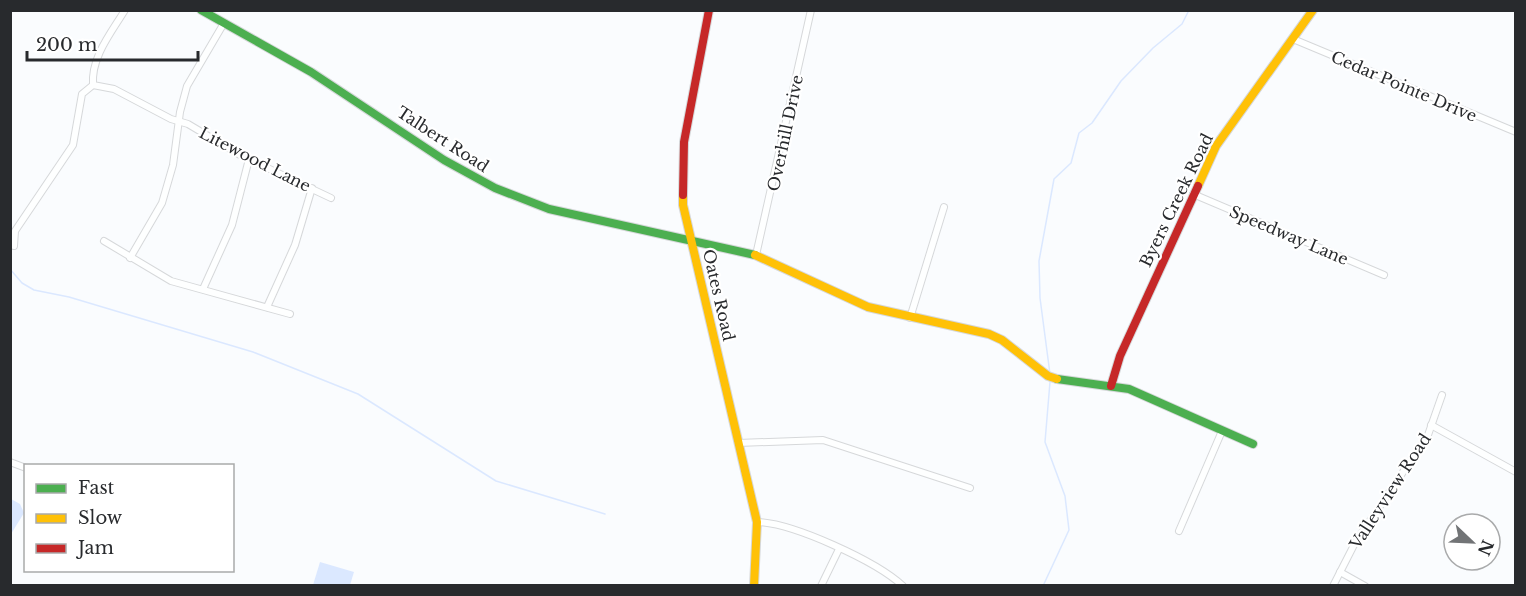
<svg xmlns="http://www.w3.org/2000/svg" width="1526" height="596" viewBox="0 0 1526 596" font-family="'Libre Baskerville',serif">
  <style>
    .water { fill: #dbe8ff }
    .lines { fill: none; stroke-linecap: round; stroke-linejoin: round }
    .stream { stroke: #dbe8ff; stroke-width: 1.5 }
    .street-casing { stroke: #d6d8da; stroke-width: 8 }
    .fast-casing { stroke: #d6d8da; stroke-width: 10 }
    .slow-casing { stroke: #d6d8da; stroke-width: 10 }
    .jam-casing { stroke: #d6d8da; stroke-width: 10 }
    .street { stroke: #feffff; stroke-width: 6 }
    .fast { stroke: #4caf50; stroke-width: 8 }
    .slow { stroke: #ffc107; stroke-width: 8 }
    .jam { stroke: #c62828; stroke-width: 8 }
    .labels { text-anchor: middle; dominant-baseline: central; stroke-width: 4.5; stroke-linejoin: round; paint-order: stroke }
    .street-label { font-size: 16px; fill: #282a2d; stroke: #fff }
  </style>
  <rect width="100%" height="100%" fill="#fafcfe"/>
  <!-- water -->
  <g class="water">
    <path d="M 11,499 L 20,504 L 24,513 L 11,534 Z"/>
    <path d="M 320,562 L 354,572 L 350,585 L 313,585 Z"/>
  </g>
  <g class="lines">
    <!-- stream -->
    <g class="stream">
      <path d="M 10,269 L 22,283 L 34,290 L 69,297 L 253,352 L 358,394 L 496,481 L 605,514"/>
      <path d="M 1050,374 L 1040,298 L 1039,261 L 1054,179 L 1071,163 L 1079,133 L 1092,123 L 1121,81 L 1153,48 L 1182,24 L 1189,10"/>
      <path d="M 1043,586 L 1069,530 L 1065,496 L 1045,442 L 1050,382"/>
    </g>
    <!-- street casing -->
    <g class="street-casing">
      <g id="street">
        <path d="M 1293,39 L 1516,132"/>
        <path d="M 93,85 L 114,89 L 171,119 L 188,124 L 240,155 L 331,198"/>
        <path d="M 1193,194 L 1384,275"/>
        <path d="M 104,241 L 171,281 L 290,314"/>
        <path d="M 14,246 L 15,231 L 73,145 L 82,94 L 93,85 C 91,57 111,33 125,10"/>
        <path d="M 756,255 L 811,10"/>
        <path d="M 130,258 L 162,203 L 173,165 L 180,112 L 187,86 L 224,23"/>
        <path d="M 203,289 L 232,225 L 249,159"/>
        <path d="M 267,307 L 295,245 L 312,188"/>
        <path d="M 910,318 L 944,207"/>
        <path d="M 1431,425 L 1516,472"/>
        <path d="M 738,443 L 823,440 L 970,488"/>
        <path d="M 10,462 L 26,468"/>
        <path d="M 757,522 C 793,523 876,561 903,586"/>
        <path d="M 1179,531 L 1222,431"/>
        <path d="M 1340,572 L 1365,586"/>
        <path d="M 821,586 L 839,549"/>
        <path d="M 1333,586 L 1355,543 L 1428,435 L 1442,395"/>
      </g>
    </g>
    <!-- fast casing -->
    <g class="fast-casing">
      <g id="fast">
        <path d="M 201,10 L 311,72 L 444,160 L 495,188 L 549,209 L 755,255"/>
        <path d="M 1057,379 L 1129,389 L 1253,444"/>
      </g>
    </g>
    <!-- slow casing -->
    <g class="slow-casing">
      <g id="slow">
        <path d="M 1198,186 L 1216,146 L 1313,10"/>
        <path d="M 683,195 L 683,205 L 757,522 L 754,586"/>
        <path d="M 755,255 L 868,307 L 989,334 L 1002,340 L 1048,376 L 1057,379"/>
      </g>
    </g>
    <!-- jam casing -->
    <g class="jam-casing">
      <g id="jam">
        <path d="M 683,195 L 684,142 L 709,10"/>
        <path d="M 1111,386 L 1120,356 L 1198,186"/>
      </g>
    </g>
    <!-- street -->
    <use href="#street" class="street"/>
    <!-- fast -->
    <use href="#fast" class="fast"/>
    <!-- slow -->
    <use href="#slow" class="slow"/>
    <!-- jam -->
    <use href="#jam" class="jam"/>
  </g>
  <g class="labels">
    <!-- street labels -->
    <g class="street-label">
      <text transform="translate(1404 86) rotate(23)">Cedar Pointe Drive</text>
      <text transform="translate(785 133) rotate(-78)">Overhill Drive</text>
      <text transform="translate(443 139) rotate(33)">Talbert Road</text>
      <text transform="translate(255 159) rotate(27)">Litewood Lane</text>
      <text transform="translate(1176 200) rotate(-64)">Byers Creek Road</text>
      <text transform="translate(1289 235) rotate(23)">Speedway Lane</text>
      <text transform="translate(719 295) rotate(77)">Oates Road</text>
      <text transform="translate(1390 491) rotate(-57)">Valleyview Road</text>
    </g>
  </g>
  <!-- border -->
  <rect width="1526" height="596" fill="none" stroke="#282a2d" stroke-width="24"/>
  <!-- legend -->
  <rect x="24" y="464" width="210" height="108" fill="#ffffff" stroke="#a9aaab" stroke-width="1.5"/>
  <rect x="36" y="484" width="30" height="9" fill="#4caf50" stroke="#a9aaab" stroke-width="1.5"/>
  <text x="78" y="494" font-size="18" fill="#282a2d">Fast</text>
  <rect x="36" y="514" width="30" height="9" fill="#ffc107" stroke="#a9aaab" stroke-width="1.5"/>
  <text x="78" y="524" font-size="18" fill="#282a2d">Slow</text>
  <rect x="36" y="544" width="30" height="9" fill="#c62828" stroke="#a9aaab" stroke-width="1.5"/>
  <text x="78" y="554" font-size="18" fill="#282a2d">Jam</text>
  <!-- north arrow -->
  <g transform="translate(1472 542) rotate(113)"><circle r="28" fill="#ffffff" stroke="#a9aaab" stroke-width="1.5"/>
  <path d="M0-4.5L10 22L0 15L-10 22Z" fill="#727476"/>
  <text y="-9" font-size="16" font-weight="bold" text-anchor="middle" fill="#282a2d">N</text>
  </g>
  <!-- scale -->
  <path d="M27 51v9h171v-9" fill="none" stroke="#282a2d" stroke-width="3"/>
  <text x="36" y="51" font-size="18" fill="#282a2d" stroke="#ffffff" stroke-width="4.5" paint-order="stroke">200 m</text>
</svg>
